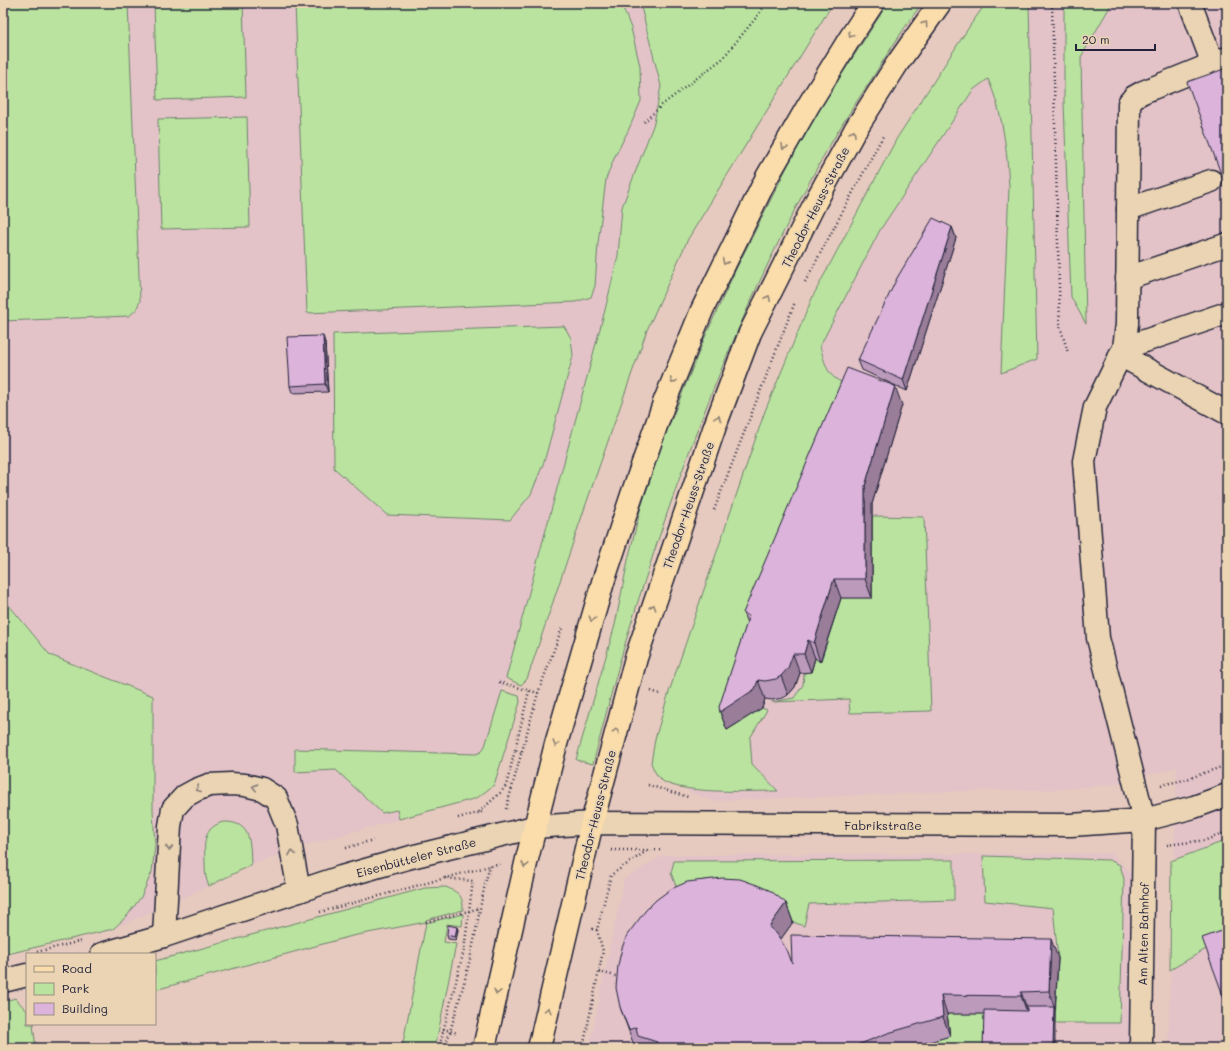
<svg xmlns="http://www.w3.org/2000/svg" width="1230" height="1051" viewBox="0 0 1230 1051" font-family="Mali,sans-serif">
  <style>
    .built { fill: #e3c3c7 }
    .green { fill: #bae39f; stroke: #6e826d }
    .lines { fill: none; stroke-linecap: round; stroke-linejoin: round }
    .minor-casing { stroke: #22223b; stroke-width: 25 }
    .major-casing { stroke: #22223b; stroke-width: 25 }
    .path { stroke: #22223b; stroke-width: 2.5; stroke-dasharray: 1 3; stroke-linecap: butt }
    .minor { stroke: #ead4b3; stroke-width: 22 }
    .major { stroke: #fbddab; stroke-width: 22 }
    .wall { fill: #bc9abc; stroke: #22223b }
    .shaded-wall { fill: #997d99; stroke: #22223b }
    .building { fill: #dbb3db; stroke: #22223b }
    .oneway { stroke: #8e8073 }
    .oneway2 { stroke: #867b77 }
    .labels { text-anchor: middle; dominant-baseline: central; stroke-width: 4; stroke-linejoin: round; paint-order: stroke }
    .street-label { font-size: 12px; fill: #22223b; stroke: #ead4b3 }
  </style>
  <rect width="100%" height="100%" fill="#e6cabf"/>
  <filter id="ink" filterUnits="userSpaceOnUse"><feTurbulence type="fractalNoise" baseFrequency=".025" numOctaves="2"/><feDisplacementMap in="SourceGraphic" scale="8" xChannelSelector="R" yChannelSelector="G"/><feConvolveMatrix kernelMatrix="1 2 1 2 8 2 1 2 1" color-interpolation-filters="sRGB"/></filter>
  <g filter="url(#ink)">
    <!-- built -->
    <g class="built">
      <path d="M 3,3 L 640,3 L 661,86 L 654,123 L 622,207 L 618,256 L 605,310 L 503,691 L 519,696 L 520,702 L 494,785 L 477,798 L 317,842 L 251,865 L 209,886 L 113,929 L 127,916 L 155,845 L 153,810 L 153,696 L 50,655 L 3,598 Z"/>
      <path d="M 1004,3 L 1227,3 L 1227,1048 L 1168,1048 L 1177,767 L 1164,771 L 1110,785 L 1051,790 L 996,790 L 713,801 L 689,793 L 678,767 L 827,370 L 820,346 L 880,230 L 973,90 L 989,79 Z"/>
      <path d="M 1112,853 L 1136,879 L 1132,1048 L 589,1048 L 624,879 L 663,855 Z"/>
    </g>
    <!-- green -->
    <g class="green">
      <path d="M 3,3 L 128,3 L 140,301 L 136,310 L 129,316 L 3,321 Z"/>
      <path d="M 154,3 L 243,3 L 246,97 L 157,100 Z"/>
      <path d="M 295,3 L 621,3 L 631,28 L 640,66 L 641,101 L 628,131 L 615,156 L 606,179 L 598,243 L 595,286 L 591,297 L 575,302 L 307,313 Z"/>
      <path d="M 640,3 L 833,3 L 688,239 L 647,330 L 585,507 L 527,679 L 521,685 L 506,678 L 605,310 L 618,256 L 622,207 L 654,123 L 661,86 Z"/>
      <path d="M 888,3 L 922,3 C 904,28 887,54 871,80 C 850,111 830,143 812,177 C 735,319 678,472 630,627 C 616,672 605,719 593,764 L 576,760 L 615,625 L 628,560 L 641,507 L 666,433 L 705,337 L 736,269 L 788,165 L 822,105 Z"/>
      <path d="M 986,3 L 1029,3 L 1037,359 L 1001,373 L 1009,187 C 1007,150 1003,113 988,79 L 973,90 L 880,230 L 820,346 C 827,371 828,379 854,387 L 762,708 L 767,710 L 750,738 L 752,764 L 778,791 C 754,791 677,795 660,779 C 656,775 653,768 651,763 L 655,739 L 669,692 L 765,411 L 813,296 L 897,138 L 971,24 Z"/>
      <path d="M 1064,3 L 1112,3 L 1081,57 L 1086,324 L 1071,297 L 1064,103 Z"/>
      <path d="M 247,117 L 250,227 L 161,229 L 158,119 Z"/>
      <path d="M 564,326 L 571,338 L 573,356 L 544,462 L 531,494 L 510,520 L 387,515 L 334,468 L 333,334 Z"/>
      <path d="M 872,516 L 924,517 L 931,711 L 850,713 L 849,699 L 772,702 L 794,698 L 803,685 L 804,673 L 811,672 L 815,658 L 821,661 L 841,598 L 872,598 Z"/>
      <path d="M 3,598 L 50,655 L 153,696 L 153,810 L 155,845 L 152,872 L 141,897 L 127,916 L 113,929 L 3,955 Z"/>
      <path d="M 502,691 L 519,696 L 520,702 L 494,785 L 477,798 L 399,819 L 397,810 L 382,813 L 336,770 L 295,772 L 295,749 L 476,754 L 481,752 L 485,746 Z"/>
      <path d="M 223,822 C 252,821 250,843 251,865 L 209,886 C 205,878 205,870 205,861 C 204,843 203,828 223,822 Z"/>
      <path d="M 1227,840 L 1227,941 L 1206,949 L 1170,970 L 1171,861 Z"/>
      <path d="M 983,856 L 1109,860 L 1120,865 L 1124,879 L 1120,1023 L 1055,1023 L 1058,958 L 1053,908 L 985,901 Z"/>
      <path d="M 954,860 L 954,900 L 809,904 L 804,926 L 793,922 L 681,899 L 671,873 L 674,861 Z"/>
      <path d="M 446,887 C 459,893 463,895 463,910 L 426,920 L 426,922 L 352,936 L 155,990 L 155,961 L 425,888 Z"/>
      <path d="M 463,914 L 462,926 L 447,924 L 444,942 L 456,944 L 435,1048 L 402,1048 L 426,923 Z"/>
      <path d="M 15,998 L 27,1011 L 27,1024 L 35,1024 L 33,1025 L 36,1048 L 3,1048 L 3,1002 Z"/>
      <path d="M 947,1014 L 985,1014 L 985,1048 L 908,1048 L 950,1036 Z"/>
    </g>
    <g class="lines">
      <!-- minor casing -->
      <g class="minor-casing">
        <g id="minor">
          <path d="M 1190,3 L 1213,64"/>
          <path d="M 1128,209 L 1211,181"/>
          <path d="M 1127,278 L 1225,245"/>
          <path d="M 1124,348 L 1227,313"/>
          <path d="M 1120,355 L 1227,413"/>
          <path d="M 164,936 L 170,826 L 173,809 L 185,796 L 196,790 L 209,785 L 231,784 L 245,785 L 262,789 L 276,798 L 287,825 L 299,891"/>
          <path d="M 102,954 L 164,936 L 341,877 L 411,857 L 534,827 L 592,823 L 1071,825 L 1144,820 L 1194,807 L 1227,795"/>
          <path d="M 3,981 L 27,975"/>
          <path d="M 1141,1048 L 1144,820 L 1098,638 L 1084,461 L 1095,407 L 1124,348 L 1127,324 L 1129,103 L 1134,97 L 1143,92 L 1227,58"/>
        </g>
      </g>
      <!-- major casing -->
      <g class="major-casing">
        <g id="major">
          <path d="M 484,1048 L 527,859 L 556,744 L 603,582 L 633,492 L 664,403 L 702,310 L 767,177 L 808,106 L 850,38 L 873,3"/>
          <path d="M 539,1048 L 592,823 L 636,658 L 715,426 L 750,333 L 816,201 L 855,130 L 897,64 L 940,3"/>
        </g>
      </g>
      <!-- path -->
      <g class="path">
        <path d="M 1052,3 L 1060,326 L 1068,353"/>
        <path d="M 644,122 L 662,105 L 722,59 L 755,19 L 767,3"/>
        <path d="M 805,282 L 883,136"/>
        <path d="M 714,510 L 795,302"/>
        <path d="M 499,682 L 538,693"/>
        <path d="M 651,691 L 660,694"/>
        <path d="M 515,750 L 529,691"/>
        <path d="M 648,785 L 688,797"/>
        <path d="M 1161,785 L 1184,780 L 1227,765"/>
        <path d="M 506,809 L 538,693 L 562,628"/>
        <path d="M 479,812 L 500,793 L 506,786 L 515,750 L 522,753"/>
        <path d="M 458,818 L 482,812"/>
        <path d="M 1167,845 L 1206,840 L 1227,832"/>
        <path d="M 346,848 L 373,840"/>
        <path d="M 611,850 L 660,850"/>
        <path d="M 445,878 L 501,863"/>
        <path d="M 320,912 L 445,878 L 473,881 L 464,950 L 439,1048"/>
        <path d="M 426,922 L 480,908"/>
        <path d="M 592,929 L 597,930 L 611,875 L 648,850"/>
        <path d="M 37,952 L 81,941"/>
        <path d="M 599,972 L 620,977"/>
        <path d="M 443,1029 L 458,1033"/>
        <path d="M 445,1048 C 456,1011 468,973 475,935 C 480,911 483,887 491,863"/>
        <path d="M 583,1048 L 603,951 L 597,930"/>
      </g>
      <!-- minor -->
      <use href="#minor" class="minor"/>
      <!-- major -->
      <use href="#major" class="major"/>
    </g>
    <!-- wall -->
    <g class="wall">
      <path d="M 952,227 L 956,238 L 907,391 L 862,370 L 858,360 Z"/>
      <path d="M 323,336 L 325,343 L 328,392 L 292,393 L 290,386 Z"/>
      <path d="M 902,405 L 872,504 L 872,598 L 841,598 L 820,662 L 815,658 L 811,672 L 800,673 L 795,687 L 788,695 L 783,698 L 772,700 L 765,699 L 762,708 L 727,730 L 720,712 L 747,623 L 743,613 Z"/>
      <path d="M 786,903 L 793,922 L 780,940 L 792,963 L 1058,958 L 1055,1010 L 984,1014 L 947,1014 L 950,1036 L 909,1048 L 642,1048 L 642,1046 L 635,1048 L 620,1007 Z"/>
      <path d="M 457,927 L 458,930 L 456,940 L 448,939 L 447,935 Z"/>
    </g>
    <!-- shaded-wall -->
    <g class="shaded-wall">
      <path d="M 952,227 L 956,238 L 907,391 L 903,380 Z"/>
      <path d="M 323,336 L 325,343 L 328,392 L 325,384 Z"/>
      <path d="M 895,386 L 902,405 L 872,504 L 872,598 L 865,579 L 865,486 Z"/>
      <path d="M 834,579 L 841,598 L 820,662 L 814,643 Z"/>
      <path d="M 808,640 L 815,658 L 811,672 L 804,654 Z"/>
      <path d="M 793,654 L 800,673 L 795,687 L 788,695 L 781,676 Z"/>
      <path d="M 758,680 L 765,699 L 762,708 L 727,730 L 720,712 Z"/>
      <path d="M 786,903 L 793,922 L 776,946 L 769,927 Z"/>
      <path d="M 457,927 L 458,930 L 456,940 L 455,937 Z"/>
      <path d="M 1051,939 L 1058,958 L 1055,1010 L 1049,991 Z"/>
      <path d="M 1021,992 L 1028,1011 L 1028,1015 L 1021,996 Z"/>
      <path d="M 941,995 L 947,1014 L 950,1036 L 943,1017 Z"/>
      <path d="M 1054,1007 L 1055,1010 L 1055,1048 L 1053,1048 Z"/>
    </g>
    <!-- building -->
    <g class="building">
      <path d="M 1227,68 L 1227,190 L 1187,82 Z"/>
      <path d="M 933,218 L 952,227 L 903,380 L 858,360 L 897,278 Z"/>
      <path d="M 323,336 L 325,384 L 290,386 L 287,337 Z"/>
      <path d="M 847,368 L 895,386 L 865,486 L 865,579 L 834,579 L 814,643 L 808,640 L 804,654 L 793,654 L 788,668 L 781,676 L 776,679 L 765,681 L 758,680 L 755,689 L 720,712 L 719,707 L 749,616 L 743,613 Z"/>
      <path d="M 722,878 L 740,879 L 757,885 L 771,891 L 786,903 L 769,927 L 777,934 L 788,952 L 792,963 L 791,935 L 1051,939 L 1049,991 L 1021,992 L 1021,996 L 941,995 L 943,1017 L 888,1033 L 850,1048 L 656,1048 L 657,1042 L 638,1036 L 636,1027 L 629,1030 L 620,1007 L 616,988 L 618,965 L 622,948 L 627,935 L 646,910 L 656,900 L 671,889 L 687,882 Z"/>
      <path d="M 448,925 L 457,927 L 455,937 L 447,935 Z"/>
      <path d="M 1227,929 L 1227,1006 L 1202,938 Z"/>
      <path d="M 1027,1007 L 1054,1007 L 1053,1048 L 983,1048 L 984,1010 L 1027,1011 Z"/>
    </g>
    <!-- one-way arrows -->
    <defs><path id="oneway-chevron" d="M-2-3.5L2.5 0L-2 3.5" fill="none" stroke-width="1.6" stroke-linecap="round" stroke-linejoin="round"/></defs>
    <g class="oneway">
      <use href="#oneway-chevron" transform="translate(925 24) rotate(-55)"/>
      <use href="#oneway-chevron" transform="translate(851 35) rotate(123)"/>
      <use href="#oneway-chevron" transform="translate(853 133) rotate(-60)"/>
      <use href="#oneway-chevron" transform="translate(784 147) rotate(120)"/>
      <use href="#oneway-chevron" transform="translate(725 262) rotate(116)"/>
      <use href="#oneway-chevron" transform="translate(768 298) rotate(-64)"/>
      <use href="#oneway-chevron" transform="translate(673 381) rotate(112)"/>
      <use href="#oneway-chevron" transform="translate(718 418) rotate(-69)"/>
      <use href="#oneway-chevron" transform="translate(653 607) rotate(-71)"/>
      <use href="#oneway-chevron" transform="translate(592 619) rotate(107)"/>
      <use href="#oneway-chevron" transform="translate(616 731) rotate(-75)"/>
      <use href="#oneway-chevron" transform="translate(556 744) rotate(106)"/>
      <use href="#oneway-chevron" transform="translate(525 865) rotate(102)"/>
      <use href="#oneway-chevron" transform="translate(497 992) rotate(103)"/>
      <use href="#oneway-chevron" transform="translate(548 1010) rotate(-77)"/>
    </g>
    <g class="oneway2">
      <use href="#oneway-chevron" transform="translate(255 787) rotate(-167)"/>
      <use href="#oneway-chevron" transform="translate(198 789) rotate(157)"/>
      <use href="#oneway-chevron" transform="translate(169 848) rotate(93)"/>
      <use href="#oneway-chevron" transform="translate(292 853) rotate(-100)"/>
    </g>
  </g>
  <g class="labels">
    <!-- street labels -->
    <g class="street-label">
      <text transform="translate(815 207) rotate(-63)">Theodor-Heuss-Straße</text>
      <text transform="translate(688 505) rotate(-71)">Theodor-Heuss-Straße</text>
      <text transform="translate(595 815) rotate(-76)">Theodor-Heuss-Straße</text>
      <text x="883" y="825">Fabrikstraße</text>
      <text transform="translate(416 857) rotate(-15)">Eisenbütteler Straße</text>
      <text transform="translate(1143 934) rotate(-89)">Am Alten Bahnhof</text>
    </g>
  </g>
  <!-- margin -->
  <rect width="1230" height="1051" fill="none" stroke="#ead4b3" stroke-width="16"/>
  <rect x="8" y="8" width="1214" height="1035" fill="none" stroke="#22223b" stroke-width="1.5" filter="url(#ink)"/>
  <!-- legend -->
  <rect x="26" y="953" width="130" height="72" fill="#ead4b3" stroke="#9a8d83"/>
  <rect x="34" y="966" width="20" height="6" fill="#fbddab" stroke="#9a8d83"/>
  <text x="62" y="973" font-size="12" fill="#22223b">Road</text>
  <rect x="34" y="983" width="20" height="12" fill="#bae39f" stroke="#9a8d83"/>
  <text x="62" y="993" font-size="12" fill="#22223b">Park</text>
  <rect x="34" y="1003" width="20" height="12" fill="#dbb3db" stroke="#9a8d83"/>
  <text x="62" y="1013" font-size="12" fill="#22223b">Building</text>
  <!-- scale -->
  <path d="M1076 44v6h79v-6" fill="none" stroke="#22223b" stroke-width="2"/>
  <text x="1082" y="44" font-size="12" fill="#22223b" stroke="#ead4b3" stroke-width="3" paint-order="stroke">20 m</text>
</svg>
